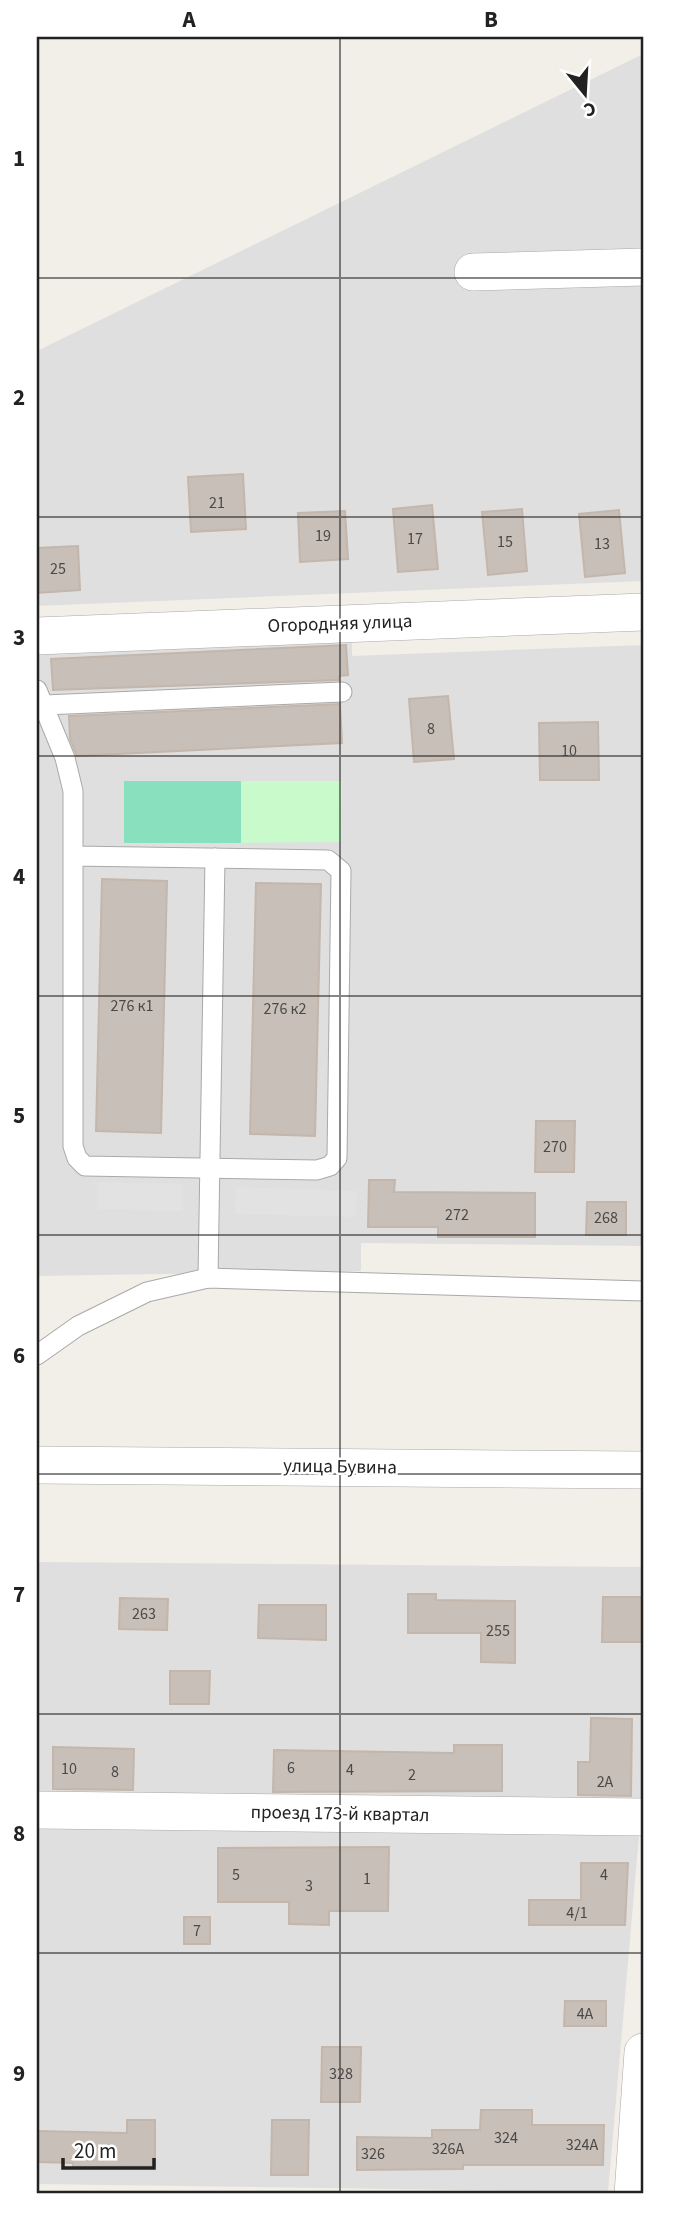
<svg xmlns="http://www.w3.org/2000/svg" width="680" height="2231" viewBox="0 0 680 2231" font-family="'Source Sans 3',sans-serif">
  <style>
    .residential { fill: #e0dfdf }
    .park { fill: #c8facc }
    .pitch { fill: #88e0be }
    .parking { fill: #e2e2e2 }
    .building { fill: #c7bfb8; stroke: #c4b6ab; stroke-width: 2 }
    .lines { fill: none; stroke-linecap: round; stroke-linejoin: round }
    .service-casing { stroke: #a9a9a9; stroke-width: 21 }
    .minor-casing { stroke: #a9a9a9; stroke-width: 38 }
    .service { stroke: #fff; stroke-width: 19 }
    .minor { stroke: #fff; stroke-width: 37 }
    .grid { fill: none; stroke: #222; stroke-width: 2; stroke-opacity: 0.55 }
    .labels { text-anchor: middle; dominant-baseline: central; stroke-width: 5; stroke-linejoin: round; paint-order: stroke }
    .number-label { font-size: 16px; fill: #4b4948 }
    .street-label { font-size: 19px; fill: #222; stroke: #fff }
    .neatline { fill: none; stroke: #222; stroke-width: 2.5 }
    .grid-label { font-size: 23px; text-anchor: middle; font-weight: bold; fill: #222 }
  </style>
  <rect width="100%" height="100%" fill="#f2efe9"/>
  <!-- residential -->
  <g class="residential">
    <path d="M 643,54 L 643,581 L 37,606 L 37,351 Z"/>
    <path d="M 352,638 L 352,656 L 643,645 L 643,1246 L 361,1243 L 361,1271 L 37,1276 L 37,652 Z"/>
    <path d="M 37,1562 L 643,1567 L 643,1790 L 608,2192 L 37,2184 Z"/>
  </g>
  <!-- park -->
  <path class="park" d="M 241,781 L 342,781 L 341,842 L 241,843 Z"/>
  <!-- pitch -->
  <rect class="pitch" x="124" y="781" width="117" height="62"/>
  <!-- parking -->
  <g class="parking">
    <path d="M 98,1182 L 183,1184 L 182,1211 L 97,1209 Z"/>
    <path d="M 236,1187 L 357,1191 L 356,1217 L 235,1214 Z"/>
  </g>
  <!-- building -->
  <g class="building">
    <path d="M 243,474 L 246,529 L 191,532 L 188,477 Z"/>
    <path d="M 432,505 L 438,569 L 398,572 L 393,509 Z"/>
    <path d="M 522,509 L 527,571 L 488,575 L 482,512 Z"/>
    <path d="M 619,510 L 625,573 L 585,577 L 579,514 Z"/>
    <path d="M 345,511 L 348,559 L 300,562 L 298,513 Z"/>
    <path d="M 78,546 L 80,590 L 37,593 L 37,548 Z"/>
    <path d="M 346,645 L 348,675 L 339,676 L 339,680 L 53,690 L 51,659 Z"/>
    <path d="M 448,696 L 454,759 L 414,762 L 409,699 Z"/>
    <path d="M 340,704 L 342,743 L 77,756 L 70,739 L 69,716 Z"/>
    <path d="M 598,722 L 599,780 L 540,780 L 539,723 Z"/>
    <path d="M 102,879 L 167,881 L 161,1133 L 96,1131 Z"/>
    <path d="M 256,883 L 321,884 L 315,1136 L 250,1134 Z"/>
    <path d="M 536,1121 L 575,1121 L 574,1172 L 535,1172 Z"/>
    <path d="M 369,1180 L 395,1180 L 394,1192 L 535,1193 L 535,1237 L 438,1237 L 438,1227 L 368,1227 Z"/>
    <path d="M 587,1202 L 626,1202 L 626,1235 L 586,1235 Z"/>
    <path d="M 408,1594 L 436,1594 L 436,1600 L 515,1601 L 515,1663 L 481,1662 L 481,1633 L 408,1633 Z"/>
    <path d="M 603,1597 L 643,1597 L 643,1642 L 602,1642 Z"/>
    <path d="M 120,1598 L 168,1599 L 167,1630 L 119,1629 Z"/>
    <path d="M 259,1605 L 326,1605 L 326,1640 L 258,1638 Z"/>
    <path d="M 170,1671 L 210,1671 L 209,1704 L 170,1704 Z"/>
    <path d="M 591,1718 L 632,1719 L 631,1796 L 578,1795 L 578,1762 L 590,1762 Z"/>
    <path d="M 454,1745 L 502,1745 L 502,1791 L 273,1792 L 274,1750 L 454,1753 Z"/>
    <path d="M 53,1747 L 134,1749 L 133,1790 L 53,1789 Z"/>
    <path d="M 389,1847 L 388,1911 L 329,1911 L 329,1925 L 289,1924 L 289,1902 L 218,1902 L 218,1848 Z"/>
    <path d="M 581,1863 L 628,1863 L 625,1925 L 529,1925 L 529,1900 L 581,1900 Z"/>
    <rect x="184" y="1917" width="26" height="27"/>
    <path d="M 565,2001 L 606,2001 L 606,2026 L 564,2026 Z"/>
    <path d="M 322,2047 L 361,2047 L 360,2102 L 321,2102 Z"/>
    <path d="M 481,2110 L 532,2110 L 532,2125 L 604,2125 L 603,2165 L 463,2165 L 463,2169 L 357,2170 L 357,2137 L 432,2138 L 432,2130 L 480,2130 Z"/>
    <path d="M 127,2120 L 155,2120 L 155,2166 L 73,2167 L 73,2163 L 37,2162 L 37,2131 L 127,2133 Z"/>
    <path d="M 272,2120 L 309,2120 L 308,2175 L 271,2175 Z"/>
  </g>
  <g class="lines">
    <!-- service casing -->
    <g class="service-casing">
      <g id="service">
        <path d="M 37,690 L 65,758 L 73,791 L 73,1146 L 77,1158 L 85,1166 L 317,1170 L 330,1166 L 337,1158 L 341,871 L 328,860 L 73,856"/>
        <path d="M 45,705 L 342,692"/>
        <path d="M 208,1278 L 215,858"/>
        <path d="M 37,1355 L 78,1326 L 147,1292 L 208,1278 L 643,1291"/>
      </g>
    </g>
    <!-- minor casing -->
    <g class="minor-casing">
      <g id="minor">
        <path d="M 473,272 L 643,267"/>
        <path d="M 37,636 L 643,612"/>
        <path d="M 37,1465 L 643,1470"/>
        <path d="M 37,1810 L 643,1817"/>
        <path d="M 633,2194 L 643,2052"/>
      </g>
    </g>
    <!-- service -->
    <use href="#service" class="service"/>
    <!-- minor -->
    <use href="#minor" class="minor"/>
  </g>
  <!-- grid -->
  <path class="grid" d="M 340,37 L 340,2194M 37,278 L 643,278M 37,517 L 643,517M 37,756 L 643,756M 37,996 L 643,996M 37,1235 L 643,1235M 37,1474 L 643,1474M 37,1714 L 643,1714M 37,1953 L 643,1953"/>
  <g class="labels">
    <!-- number labels -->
    <g class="number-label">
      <text x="217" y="503">21</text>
      <text x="323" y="536">19</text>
      <text x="415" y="539">17</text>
      <text x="505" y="542">15</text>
      <text x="602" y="544">13</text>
      <text x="58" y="569">25</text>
      <text x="431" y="729">8</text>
      <text x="569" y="751">10</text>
      <text x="132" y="1006">276 к1</text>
      <text x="285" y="1009">276 к2</text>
      <text x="555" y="1147">270</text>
      <text x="457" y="1215">272</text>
      <text x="606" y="1218">268</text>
      <text x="144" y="1614">263</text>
      <text x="498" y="1631">255</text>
      <text x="291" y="1768">6</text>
      <text x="69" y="1769">10</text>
      <text x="350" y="1770">4</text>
      <text x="115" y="1772">8</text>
      <text x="412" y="1775">2</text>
      <text x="605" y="1782">2А</text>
      <text x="236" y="1875">5</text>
      <text x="604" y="1875">4</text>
      <text x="367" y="1879">1</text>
      <text x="309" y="1886">3</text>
      <text x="577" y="1913">4/1</text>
      <text x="197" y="1931">7</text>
      <text x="585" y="2014">4А</text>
      <text x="341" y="2074">328</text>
      <text x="506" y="2138">324</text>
      <text x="582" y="2145">324А</text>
      <text x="448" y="2149">326А</text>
      <text x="373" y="2154">326</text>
    </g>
    <!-- street labels -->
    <g class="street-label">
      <text transform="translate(340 624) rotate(-2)">Огородняя улица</text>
      <text transform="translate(340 1467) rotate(1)">улица Бувина</text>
      <text transform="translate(340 1814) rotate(1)">проезд 173-й квартал</text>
    </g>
  </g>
  <!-- border -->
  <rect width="680" height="2231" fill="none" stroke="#ffffff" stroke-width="77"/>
  <!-- north arrow -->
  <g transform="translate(585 94) rotate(162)" stroke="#ffffff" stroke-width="5" paint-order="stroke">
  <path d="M0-5L12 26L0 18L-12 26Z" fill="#222222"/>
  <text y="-10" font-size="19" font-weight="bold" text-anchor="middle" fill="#222222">С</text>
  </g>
  <!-- scale -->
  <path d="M63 2158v10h91v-10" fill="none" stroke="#222222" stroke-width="3.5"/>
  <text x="74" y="2158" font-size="21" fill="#222222" stroke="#ffffff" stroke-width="5" paint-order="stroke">20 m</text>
  <rect x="38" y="38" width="604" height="2154" class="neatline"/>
  <g class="grid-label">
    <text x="189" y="27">A</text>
    <text x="491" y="27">B</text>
    <text x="19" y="166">1</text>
    <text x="19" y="405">2</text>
    <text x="19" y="645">3</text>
    <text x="19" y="884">4</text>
    <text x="19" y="1123">5</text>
    <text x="19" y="1363">6</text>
    <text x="19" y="1602">7</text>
    <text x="19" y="1841">8</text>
    <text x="19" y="2081">9</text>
  </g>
</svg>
